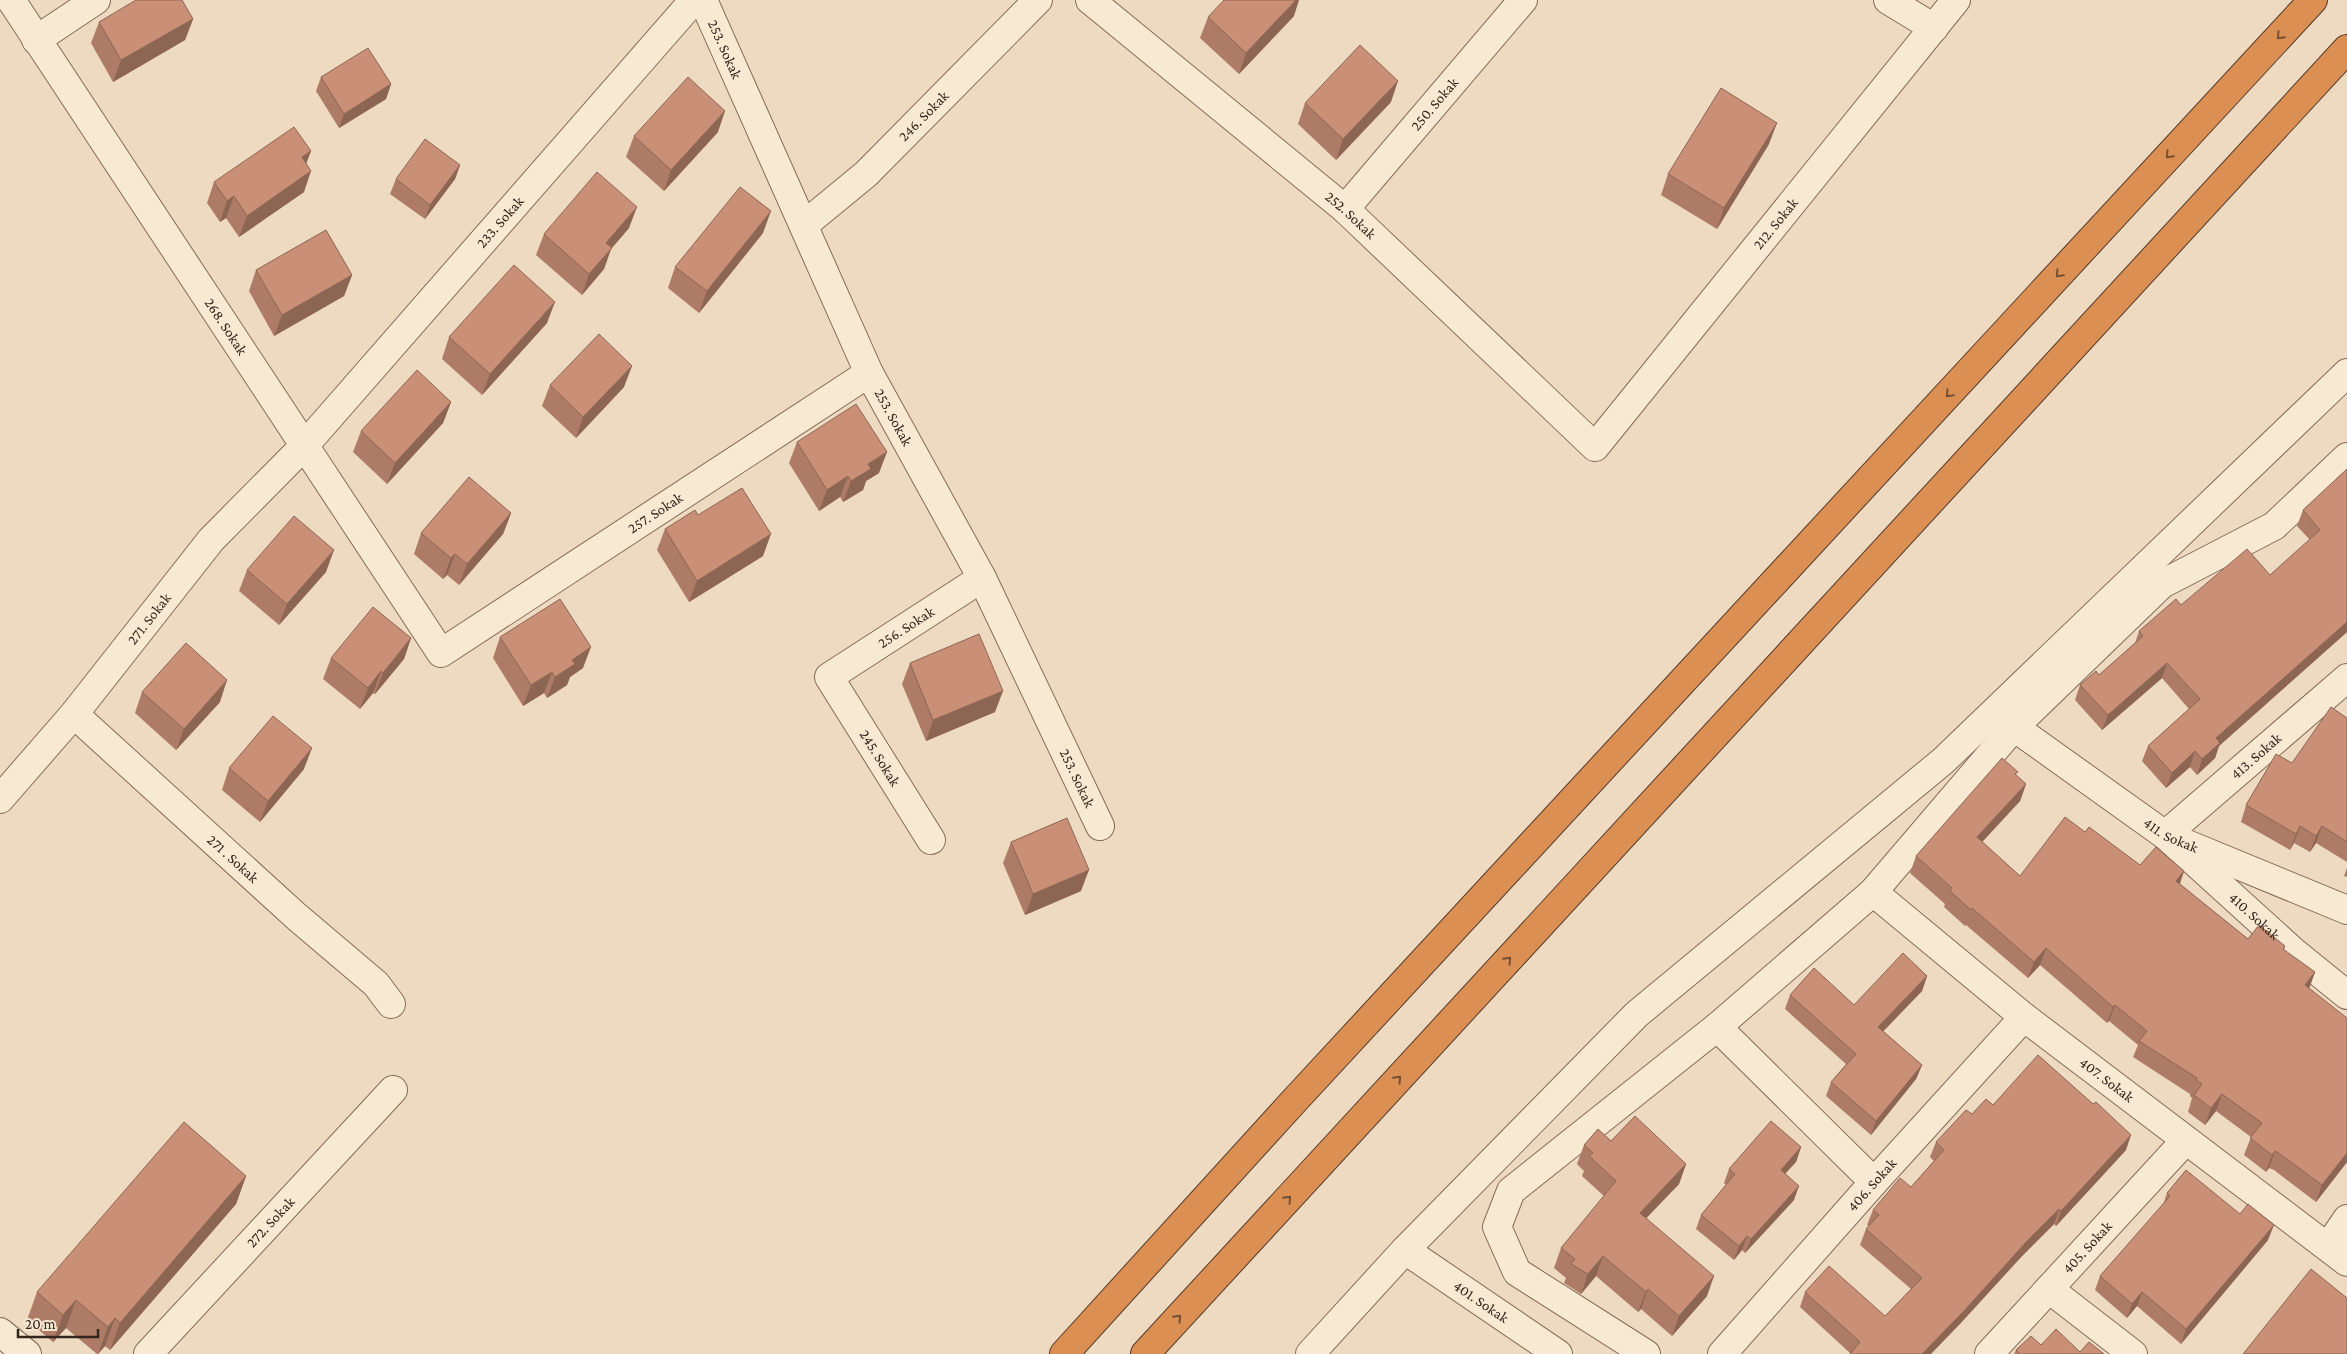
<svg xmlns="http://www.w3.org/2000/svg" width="2347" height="1354" viewBox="0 0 2347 1354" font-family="'Crimson Pro',serif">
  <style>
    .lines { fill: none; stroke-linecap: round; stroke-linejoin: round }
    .minor-casing { stroke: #856b59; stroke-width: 30 }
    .highway-casing { stroke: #533a2d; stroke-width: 30 }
    .minor { stroke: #f8e9d3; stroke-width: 28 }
    .highway { stroke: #db8f52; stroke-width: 28 }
    .wall { fill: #ae7c66 }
    .shaded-wall { fill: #8d6553 }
    .building { fill: #ca9077; stroke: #8d6553 }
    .oneway { stroke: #775032 }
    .labels { text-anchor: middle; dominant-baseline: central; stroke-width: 4; stroke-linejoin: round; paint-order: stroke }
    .street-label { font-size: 15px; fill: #35261d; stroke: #f4e6d0 }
  </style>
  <rect width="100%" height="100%" fill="#eddac0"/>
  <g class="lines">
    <!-- minor casing -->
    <g class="minor-casing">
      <g id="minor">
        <path id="s1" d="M 11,0 L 441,653 L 869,373"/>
        <path id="s2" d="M 703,0 L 869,373 L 982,578 L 1100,826"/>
        <path id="s3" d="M 1090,0 L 1345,209 L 1595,447 L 1956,0"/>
        <path d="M 1888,0 L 1934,28"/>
        <path d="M 36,40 L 96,0"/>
        <path id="s4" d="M 1345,209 L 1523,0"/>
        <path id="s5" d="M 804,225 L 866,174 L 1038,0"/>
        <path id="s6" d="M 2347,678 L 2165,835 L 2295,953 L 2347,995"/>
        <path id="s7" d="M 74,714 L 297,917 L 376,984 L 391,1004"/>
        <path id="s8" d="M 2014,727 L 2165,835 L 2347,910"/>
        <path id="s9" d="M 0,799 L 74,714 L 211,540 L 305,445 L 694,0"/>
        <path id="s10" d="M 931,840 L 829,677 L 982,578"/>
        <path id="s11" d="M 1873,892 L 2024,1017 L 2347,1262"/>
        <path d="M 1717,1027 L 1874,1182"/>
        <path d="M 2328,1247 L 2347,1219"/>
        <path id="s12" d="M 1405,1250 L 1558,1354"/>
        <path d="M 2049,1289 L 2133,1354"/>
        <path d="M 0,1332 L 27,1354"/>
        <path id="s13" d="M 148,1354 L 393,1090"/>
        <path d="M 1310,1354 L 1405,1250 L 1637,1014 L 1943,761 L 2347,373"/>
        <path d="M 1646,1354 L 1517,1272 L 1497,1227 L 1511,1191 L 1717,1027 L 1873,892 L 2014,727 L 2162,584 L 2274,526 L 2347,457"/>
        <path id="s14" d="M 1722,1354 L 1874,1182 L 2024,1017"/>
        <path id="s15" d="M 1989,1354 L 2185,1141"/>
      </g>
    </g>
    <!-- highway casing -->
    <g class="highway-casing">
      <g id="highway">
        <path d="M 1064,1354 L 1295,1100 L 2313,0"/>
        <path d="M 1145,1354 L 2347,49"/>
      </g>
    </g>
    <!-- minor -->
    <use href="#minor" class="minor"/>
    <!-- highway -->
    <use href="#highway" class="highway"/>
  </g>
  <!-- wall -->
  <g class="wall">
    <path d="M 1294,16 L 1239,74 L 1200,38 L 1208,17 Z"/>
    <path d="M 193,19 L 185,40 L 113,82 L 91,43 L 99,22 Z"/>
    <path d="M 321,77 L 391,84 L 386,99 L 339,128 L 316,91 Z"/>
    <path d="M 1391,102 L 1336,160 L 1298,124 L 1305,103 Z"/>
    <path d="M 718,132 L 664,191 L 626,157 L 634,136 Z"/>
    <path d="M 1769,144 L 1717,229 L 1661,195 L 1668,174 Z"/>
    <path d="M 311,151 L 306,163 L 304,192 L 239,237 L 226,218 L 220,222 L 207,203 L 214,182 Z"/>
    <path d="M 460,165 L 455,179 L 425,219 L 390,194 L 396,179 Z"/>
    <path d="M 629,228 L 611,249 L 604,269 L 582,295 L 536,255 L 544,234 Z"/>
    <path d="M 763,233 L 699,313 L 668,288 L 675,267 Z"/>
    <path d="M 256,270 L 352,275 L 344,296 L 274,336 L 249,291 Z"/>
    <path d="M 547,323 L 482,395 L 442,359 L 449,337 Z"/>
    <path d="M 550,385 L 624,387 L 576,438 L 542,406 Z"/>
    <path d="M 451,402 L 443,423 L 387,484 L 353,452 L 361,431 Z"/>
    <path d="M 797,442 L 879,473 L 866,481 L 863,490 L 843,502 L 840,497 L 819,511 L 789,463 Z"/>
    <path d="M 2347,469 L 2347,632 L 2219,746 L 2215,758 L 2197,775 L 2190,767 L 2166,788 L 2142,761 L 2148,746 L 2189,709 L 2162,678 L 2102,730 L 2075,700 L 2080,685 L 2099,675 L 2135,643 L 2139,631 L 2181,605 L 2270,575 L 2310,540 L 2297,526 L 2303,510 Z"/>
    <path d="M 511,513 L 503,534 L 459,585 L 447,575 L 443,579 L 414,554 L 421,533 Z"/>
    <path d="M 698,515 L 763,556 L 689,602 L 657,550 L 665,529 Z"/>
    <path d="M 247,570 L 326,572 L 279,625 L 239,591 Z"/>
    <path d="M 500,637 L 583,668 L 570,677 L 567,685 L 547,698 L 544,693 L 523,706 L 493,658 Z"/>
    <path d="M 411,638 L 404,659 L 375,694 L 373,693 L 360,709 L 323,679 L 331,658 Z"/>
    <path d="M 910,663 L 995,712 L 926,741 L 902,684 Z"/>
    <path d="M 142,692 L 220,702 L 176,750 L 135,713 Z"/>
    <path d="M 2347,718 L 2347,862 L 2316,843 L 2310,852 L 2294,843 L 2290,850 L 2241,822 L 2246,805 L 2292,763 Z"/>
    <path d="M 229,768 L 304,769 L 260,822 L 222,790 Z"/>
    <path d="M 2016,776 L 2026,784 L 2020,801 L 1982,842 L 2020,876 L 2085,832 L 2140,865 L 2184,871 L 2180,884 L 2248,939 L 2285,946 L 2284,950 L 2315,972 L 2309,988 L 2347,1162 L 2316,1202 L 2274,1170 L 2269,1168 L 2266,1172 L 2244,1155 L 2251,1137 L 2216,1111 L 2205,1125 L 2188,1112 L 2192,1098 L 2190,1096 L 2190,1094 L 2133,1057 L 2138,1045 L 2109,1021 L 2107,1023 L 2040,965 L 2028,978 L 1966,925 L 1965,926 L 1944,907 L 1945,904 L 1910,873 L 1916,856 Z"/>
    <path d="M 1011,842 L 1081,891 L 1025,915 L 1003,863 Z"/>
    <path d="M 2347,868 L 2347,877 L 2344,876 Z"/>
    <path d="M 1927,976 L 1922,991 L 1883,1031 L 1922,1065 L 1916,1079 L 1871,1135 L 1826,1096 L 1831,1082 L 1846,1064 L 1785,1009 L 1790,995 L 1854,1005 Z"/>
    <path d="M 1993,1105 L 2126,1150 L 2056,1226 L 2054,1224 L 2022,1256 L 1958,1326 L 1851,1354 L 1800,1307 L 1805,1292 L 1885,1316 L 1911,1289 L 1860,1245 L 1866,1229 L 1869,1226 L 1867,1225 L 1873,1210 L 1911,1187 L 1934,1161 L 1930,1157 L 1936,1142 L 1972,1114 Z"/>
    <path d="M 1611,1141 L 1686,1164 L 1679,1184 L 1646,1218 L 1707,1296 L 1672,1336 L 1641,1309 L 1638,1312 L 1596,1276 L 1581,1294 L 1564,1283 L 1566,1278 L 1554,1268 L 1561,1248 L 1604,1196 L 1582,1176 L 1584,1171 L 1577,1164 L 1584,1145 Z"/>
    <path d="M 1801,1147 L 1796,1162 L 1785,1173 L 1794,1200 L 1745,1253 L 1742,1250 L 1734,1260 L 1696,1229 L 1701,1215 L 1726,1185 L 1724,1183 L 1729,1169 Z"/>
    <path d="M 246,1176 L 236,1204 L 110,1350 L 105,1346 L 98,1354 L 97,1354 L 66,1328 L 53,1342 L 27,1320 L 37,1292 Z"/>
    <path d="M 2167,1193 L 2268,1240 L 2181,1344 L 2137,1306 L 2127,1318 L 2095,1290 L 2100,1276 L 2163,1205 Z"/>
    <path d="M 2041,1345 L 2080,1352 L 2104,1354 L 2014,1354 L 2016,1350 Z"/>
  </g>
  <!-- shaded-wall -->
  <g class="shaded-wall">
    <path d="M 1296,0 L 1299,0 L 1294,16 L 1239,74 L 1246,53 Z"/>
    <path d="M 193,19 L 185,40 L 113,82 L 121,60 Z"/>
    <path d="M 1398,81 L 1391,102 L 1336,160 L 1343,139 Z"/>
    <path d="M 391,84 L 386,99 L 339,128 L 344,114 Z"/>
    <path d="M 725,111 L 718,132 L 664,191 L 671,170 Z"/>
    <path d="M 1777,123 L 1769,144 L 1717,229 L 1724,208 Z"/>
    <path d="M 311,151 L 303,172 L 302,157 Z"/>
    <path d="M 460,165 L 455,179 L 425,219 L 430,205 Z"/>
    <path d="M 311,171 L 304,192 L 239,237 L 247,216 Z"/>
    <path d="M 234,196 L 226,218 L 220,222 L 227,201 Z"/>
    <path d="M 637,207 L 629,228 L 611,249 L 604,269 L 582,295 L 589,274 L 606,243 Z"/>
    <path d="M 771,211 L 763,233 L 699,313 L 707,291 Z"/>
    <path d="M 352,275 L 344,296 L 274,336 L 282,315 Z"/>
    <path d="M 555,302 L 547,323 L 482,395 L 490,374 Z"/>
    <path d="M 632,366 L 624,387 L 576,438 L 583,417 Z"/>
    <path d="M 451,402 L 443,423 L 387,484 L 395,463 Z"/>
    <path d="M 887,452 L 879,473 L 866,481 L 863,490 L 843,502 L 851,481 L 868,464 Z"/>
    <path d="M 848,476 L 840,497 L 819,511 L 827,490 Z"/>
    <path d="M 511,513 L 503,534 L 459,585 L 467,564 Z"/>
    <path d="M 771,534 L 763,556 L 689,602 L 697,581 Z"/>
    <path d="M 334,550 L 326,572 L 279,625 L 287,604 Z"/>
    <path d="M 455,554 L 447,575 L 443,579 L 451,558 Z"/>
    <path d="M 2347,622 L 2347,632 L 2219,746 L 2215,758 L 2197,775 L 2202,759 L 2216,738 Z"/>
    <path d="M 411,638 L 404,659 L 375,694 L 383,673 Z"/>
    <path d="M 591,647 L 583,668 L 570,677 L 567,685 L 547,698 L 555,677 L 572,660 Z"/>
    <path d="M 2167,663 L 2162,678 L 2102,730 L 2108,715 Z"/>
    <path d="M 381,671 L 373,693 L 360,709 L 368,688 Z"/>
    <path d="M 552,672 L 544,693 L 523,706 L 531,685 Z"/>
    <path d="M 227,680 L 220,702 L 176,750 L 184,729 Z"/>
    <path d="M 1003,691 L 995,712 L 926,741 L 933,720 Z"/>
    <path d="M 312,748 L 304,769 L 260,822 L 268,801 Z"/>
    <path d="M 2195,751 L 2190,767 L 2166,788 L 2172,773 Z"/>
    <path d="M 2026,784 L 2020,801 L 1971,854 L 1977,837 Z"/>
    <path d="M 2300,826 L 2294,843 L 2290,850 L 2296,834 Z"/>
    <path d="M 2322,826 L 2316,843 L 2310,852 L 2316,836 Z"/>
    <path d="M 1089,870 L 1081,891 L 1025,915 L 1033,894 Z"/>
    <path d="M 2184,871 L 2178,888 L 2176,881 Z"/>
    <path d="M 2046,948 L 2040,965 L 2028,978 L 2034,962 Z"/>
    <path d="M 2315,972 L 2309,989 L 2305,985 Z"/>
    <path d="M 1927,976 L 1922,991 L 1873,1042 L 1878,1027 Z"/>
    <path d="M 2115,1005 L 2109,1021 L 2107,1023 L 2113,1007 Z"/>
    <path d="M 1922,1065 L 1916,1079 L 1871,1135 L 1876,1121 Z"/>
    <path d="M 2222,1094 L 2216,1111 L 2205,1125 L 2211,1108 Z"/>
    <path d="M 2131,1135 L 2126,1150 L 2056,1226 L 2061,1211 Z"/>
    <path d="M 1801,1147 L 1796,1162 L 1776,1184 L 1781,1170 Z"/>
    <path d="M 2275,1151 L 2269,1168 L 2266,1172 L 2272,1155 Z"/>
    <path d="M 2347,1153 L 2347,1162 L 2316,1202 L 2322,1185 Z"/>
    <path d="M 1686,1164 L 1679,1184 L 1633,1232 L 1640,1213 Z"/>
    <path d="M 246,1176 L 236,1204 L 110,1350 L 120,1323 Z"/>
    <path d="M 1799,1186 L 1794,1200 L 1745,1253 L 1751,1239 Z"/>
    <path d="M 2059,1209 L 2054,1224 L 2022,1256 L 1958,1326 L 1931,1354 L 1922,1354 L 2028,1240 Z"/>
    <path d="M 2274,1225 L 2268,1240 L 2181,1344 L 2186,1329 Z"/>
    <path d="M 1747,1236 L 1742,1250 L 1734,1260 L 1739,1246 Z"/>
    <path d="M 1603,1256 L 1596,1276 L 1581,1294 L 1588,1274 Z"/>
    <path d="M 1714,1276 L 1707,1296 L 1672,1336 L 1679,1316 Z"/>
    <path d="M 1648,1289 L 1641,1309 L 1638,1312 L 1646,1292 Z"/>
    <path d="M 2142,1292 L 2137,1306 L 2127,1318 L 2132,1304 Z"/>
    <path d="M 76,1300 L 66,1328 L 53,1342 L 63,1315 Z"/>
    <path d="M 115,1318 L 105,1346 L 98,1354 L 108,1327 Z"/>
  </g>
  <!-- building -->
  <g class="building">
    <path d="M 136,0 L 182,0 L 193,19 L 121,60 L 99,22 Z"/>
    <path d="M 1224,0 L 1296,0 L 1246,53 L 1208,17 Z"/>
    <path d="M 1360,45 L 1398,81 L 1343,139 L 1305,103 Z"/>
    <path d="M 368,48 L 391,84 L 344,114 L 321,77 Z"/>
    <path d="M 688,77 L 725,111 L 671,170 L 634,136 Z"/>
    <path d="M 1721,88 L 1777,123 L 1724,208 L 1668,174 Z"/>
    <path d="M 294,127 L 311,151 L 302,157 L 311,171 L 247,216 L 234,196 L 227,201 L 214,182 Z"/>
    <path d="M 425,139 L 460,165 L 430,205 L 396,179 Z"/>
    <path d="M 597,172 L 637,207 L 606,243 L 612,248 L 589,274 L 544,234 Z"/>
    <path d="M 740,187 L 771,211 L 707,291 L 675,267 Z"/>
    <path d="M 326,230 L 352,275 L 282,315 L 256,270 Z"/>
    <path d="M 514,265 L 555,302 L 490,374 L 449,337 Z"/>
    <path d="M 599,334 L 632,366 L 583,417 L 550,385 Z"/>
    <path d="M 417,370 L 451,402 L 395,463 L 361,431 Z"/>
    <path d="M 856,404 L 887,452 L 868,464 L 871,469 L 851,481 L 848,476 L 827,490 L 797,442 Z"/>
    <path d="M 2347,469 L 2347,622 L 2216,738 L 2220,743 L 2202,759 L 2195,751 L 2172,773 L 2148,746 L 2200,699 L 2167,663 L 2108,715 L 2080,685 L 2096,671 L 2099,675 L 2143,636 L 2139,631 L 2176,599 L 2181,605 L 2247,549 L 2270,575 L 2320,530 L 2303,510 Z"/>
    <path d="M 469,477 L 511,513 L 467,564 L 455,554 L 451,558 L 421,533 Z"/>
    <path d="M 742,488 L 771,534 L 697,581 L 665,529 L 695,510 L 698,515 Z"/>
    <path d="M 294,516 L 334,550 L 287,604 L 247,570 Z"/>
    <path d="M 560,599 L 591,647 L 572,660 L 575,664 L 555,677 L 552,672 L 531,685 L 500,637 Z"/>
    <path d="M 373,607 L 411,638 L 383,673 L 381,671 L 368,688 L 331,658 Z"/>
    <path d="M 979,634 L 1003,691 L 933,720 L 910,663 Z"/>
    <path d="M 186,643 L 227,680 L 184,729 L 142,692 Z"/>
    <path d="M 2331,707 L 2347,718 L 2347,842 L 2322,826 L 2316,836 L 2300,826 L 2296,834 L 2246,805 L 2276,754 L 2292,763 Z"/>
    <path d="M 273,716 L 312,748 L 268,801 L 229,768 Z"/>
    <path d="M 2002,758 L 2018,772 L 2015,774 L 2026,784 L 1977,837 L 2020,876 L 2065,817 L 2085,832 L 2089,827 L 2140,865 L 2156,847 L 2184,871 L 2176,881 L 2248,939 L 2259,925 L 2285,946 L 2283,949 L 2315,972 L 2305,985 L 2347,1018 L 2347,1153 L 2322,1185 L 2280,1154 L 2275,1151 L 2272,1155 L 2250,1138 L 2262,1123 L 2222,1094 L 2211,1108 L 2194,1095 L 2202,1084 L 2196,1080 L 2197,1078 L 2139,1041 L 2147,1031 L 2115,1005 L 2113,1007 L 2046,948 L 2034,962 L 1972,908 L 1971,910 L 1950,891 L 1952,888 L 1916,856 Z"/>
    <path d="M 1067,818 L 1089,870 L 1033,894 L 1011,842 Z"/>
    <path d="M 1903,953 L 1927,976 L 1878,1027 L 1922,1065 L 1876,1121 L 1831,1082 L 1856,1054 L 1790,995 L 1814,968 L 1854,1005 Z"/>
    <path d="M 2038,1055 L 2093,1104 L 2096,1102 L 2131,1135 L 2061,1211 L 2059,1209 L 2028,1240 L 1964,1311 L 1922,1354 L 1850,1354 L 1860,1342 L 1805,1292 L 1829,1266 L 1885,1316 L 1922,1278 L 1866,1229 L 1879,1215 L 1873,1210 L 1900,1178 L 1911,1187 L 1944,1150 L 1936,1142 L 1966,1110 L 1972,1114 L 1986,1099 L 1993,1105 Z"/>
    <path d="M 1635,1116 L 1686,1164 L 1640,1213 L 1714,1276 L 1679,1316 L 1648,1289 L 1646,1292 L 1603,1256 L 1588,1274 L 1571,1264 L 1575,1259 L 1561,1248 L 1616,1181 L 1589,1156 L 1593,1153 L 1584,1145 L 1598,1129 L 1611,1141 Z"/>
    <path d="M 1771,1121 L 1801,1147 L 1781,1170 L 1799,1186 L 1751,1239 L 1747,1236 L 1739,1246 L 1701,1215 L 1735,1174 L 1729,1169 Z"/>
    <path d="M 184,1122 L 246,1176 L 120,1323 L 115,1318 L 108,1327 L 76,1300 L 63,1315 L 37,1292 Z"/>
    <path d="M 2186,1170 L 2240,1214 L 2248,1204 L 2274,1225 L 2186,1329 L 2142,1292 L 2132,1304 L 2100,1276 L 2170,1196 L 2167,1193 Z"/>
    <path d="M 2311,1269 L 2347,1298 L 2347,1354 L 2243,1354 Z"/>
    <path d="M 2056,1329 L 2080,1352 L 2089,1342 L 2104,1354 L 2020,1354 L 2016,1350 L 2031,1336 L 2041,1345 Z"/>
  </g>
  <!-- one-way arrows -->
  <defs><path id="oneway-chevron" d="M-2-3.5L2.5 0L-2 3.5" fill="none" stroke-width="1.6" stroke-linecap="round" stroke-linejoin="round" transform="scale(1.25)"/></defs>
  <g class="oneway">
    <use href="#oneway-chevron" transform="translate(2280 36) rotate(133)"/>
    <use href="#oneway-chevron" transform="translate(2169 155) rotate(133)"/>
    <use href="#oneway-chevron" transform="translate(2059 274) rotate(133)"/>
    <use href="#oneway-chevron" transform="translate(1949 394) rotate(133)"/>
    <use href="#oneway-chevron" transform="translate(1508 960) rotate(-47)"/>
    <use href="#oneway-chevron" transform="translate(1398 1079) rotate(-47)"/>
    <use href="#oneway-chevron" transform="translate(1288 1199) rotate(-47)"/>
    <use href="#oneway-chevron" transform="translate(1178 1318) rotate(-47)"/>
  </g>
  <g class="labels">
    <!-- street labels -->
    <g class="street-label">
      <text stroke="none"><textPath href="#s2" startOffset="54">253. Sokak</textPath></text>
      <text stroke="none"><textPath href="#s4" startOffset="138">250. Sokak</textPath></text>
      <text stroke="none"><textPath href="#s5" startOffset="162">246. Sokak</textPath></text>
      <text stroke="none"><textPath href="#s3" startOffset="338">252. Sokak</textPath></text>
      <text stroke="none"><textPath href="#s9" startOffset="764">233. Sokak</textPath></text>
      <text stroke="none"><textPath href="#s3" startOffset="962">212. Sokak</textPath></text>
      <text stroke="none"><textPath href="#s1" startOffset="391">268. Sokak</textPath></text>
      <text stroke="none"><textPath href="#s2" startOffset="459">253. Sokak</textPath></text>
      <text stroke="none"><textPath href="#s1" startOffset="1038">257. Sokak</textPath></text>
      <text stroke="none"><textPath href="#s9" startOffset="234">271. Sokak</textPath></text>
      <text stroke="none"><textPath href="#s10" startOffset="284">256. Sokak</textPath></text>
      <text transform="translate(2256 756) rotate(-41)">413. Sokak</text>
      <text transform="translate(880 758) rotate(58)">245. Sokak</text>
      <text stroke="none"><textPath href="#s2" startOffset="864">253. Sokak</textPath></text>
      <text stroke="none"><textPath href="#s8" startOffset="191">411. Sokak</textPath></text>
      <text stroke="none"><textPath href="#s7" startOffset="215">271 . Sokak</textPath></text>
      <text stroke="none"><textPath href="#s6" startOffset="361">410. Sokak</textPath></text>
      <text stroke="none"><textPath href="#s11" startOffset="300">407. Sokak</textPath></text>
      <text stroke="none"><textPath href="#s14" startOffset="226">406. Sokak</textPath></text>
      <text stroke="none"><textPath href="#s13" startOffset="180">272. Sokak</textPath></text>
      <text stroke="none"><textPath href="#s15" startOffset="145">405. Sokak</textPath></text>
      <text stroke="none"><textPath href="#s12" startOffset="92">401. Sokak</textPath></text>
    </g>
  </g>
  <!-- scale -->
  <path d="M18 1329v8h80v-8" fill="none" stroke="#35261d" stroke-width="2.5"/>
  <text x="25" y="1329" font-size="15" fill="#35261d" stroke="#f4e6d0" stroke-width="4" paint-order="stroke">20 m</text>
</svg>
